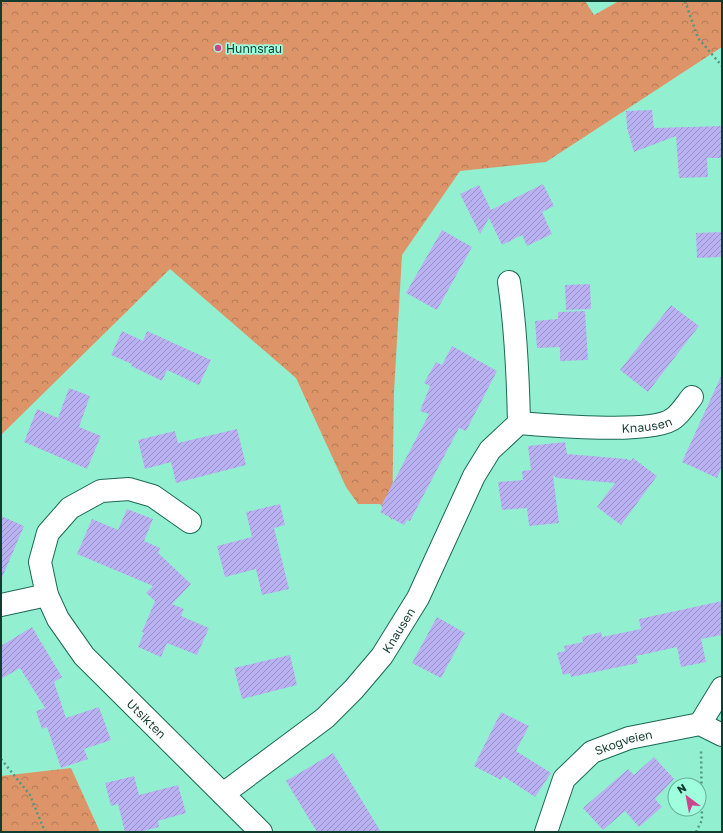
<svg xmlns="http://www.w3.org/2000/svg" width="723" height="833" viewBox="0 0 723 833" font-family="'Golos Text',sans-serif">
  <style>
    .forest { fill: url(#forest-crowns) }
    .building { fill: url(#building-hatch) }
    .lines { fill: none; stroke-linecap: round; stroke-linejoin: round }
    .street-casing { stroke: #1c6954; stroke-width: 24 }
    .path { stroke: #539681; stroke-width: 2.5; stroke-dasharray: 2 3; stroke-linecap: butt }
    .street { stroke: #fff; stroke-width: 22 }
    .poi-dot { fill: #c9468c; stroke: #9ffede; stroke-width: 1.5 }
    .labels { text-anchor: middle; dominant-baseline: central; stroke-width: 3.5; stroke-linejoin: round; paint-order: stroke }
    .poi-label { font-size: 12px; fill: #133c30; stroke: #9ffede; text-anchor: start }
    .street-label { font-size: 12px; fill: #133c30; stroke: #9ffede }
  </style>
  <defs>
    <pattern id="forest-crowns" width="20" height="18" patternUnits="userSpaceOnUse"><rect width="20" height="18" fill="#de9469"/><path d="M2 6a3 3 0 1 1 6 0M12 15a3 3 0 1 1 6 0" fill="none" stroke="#b37a57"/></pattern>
    <pattern id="building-hatch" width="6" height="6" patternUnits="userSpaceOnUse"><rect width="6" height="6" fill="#bab1f2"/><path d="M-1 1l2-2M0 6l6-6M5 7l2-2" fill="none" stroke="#9691c4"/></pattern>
  </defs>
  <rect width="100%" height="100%" fill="#92f0d1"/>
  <!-- forest -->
  <g class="forest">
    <path d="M 1,1 L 585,1 L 594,15 L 619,1 L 722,1 L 722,47 L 546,162 L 460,171 L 402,255 L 394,392 L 392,520 L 380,504 L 358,504 L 346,487 L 296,378 L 170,269 L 1,435 Z"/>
    <path d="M 71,768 L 100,832 L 1,832 L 1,776 Z"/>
  </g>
  <!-- building -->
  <g class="building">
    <path d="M 652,110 L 654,128 L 722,126 L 722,158 L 707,158 L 708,177 L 679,178 L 676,136 L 634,152 L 627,128 L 626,111 Z"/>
    <path d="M 543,184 L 554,206 L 542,212 L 552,234 L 527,246 L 522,235 L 502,245 L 489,218 L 480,234 L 460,194 L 479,185 L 491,210 Z"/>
    <path d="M 442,230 L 472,247 L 437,310 L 406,293 Z"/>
    <path d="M 722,232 L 722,257 L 697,258 L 696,233 Z"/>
    <path d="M 590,284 L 591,309 L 566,310 L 565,285 Z"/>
    <path d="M 671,305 L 699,326 L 648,392 L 620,370 Z"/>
    <path d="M 585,311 L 588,360 L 560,361 L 560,347 L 537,348 L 535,321 L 558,319 L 558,312 Z"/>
    <path d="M 122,331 L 143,341 L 147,331 L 211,360 L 199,385 L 167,370 L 162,381 L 131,366 L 132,364 L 111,355 Z"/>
    <path d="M 452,346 L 497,371 L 466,431 L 459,428 L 410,521 L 407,520 L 404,525 L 380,512 L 383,507 L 381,506 L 429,414 L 420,411 L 430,386 L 424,383 L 436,362 L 442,365 Z"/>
    <path d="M 722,374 L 722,466 L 717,478 L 682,462 Z"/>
    <path d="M 69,388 L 90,396 L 79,427 L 101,436 L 87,469 L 24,442 L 37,409 L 58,418 Z"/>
    <path d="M 237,429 L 246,465 L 176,483 L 171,462 L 145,469 L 138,440 L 175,431 L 178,443 Z"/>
    <path d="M 565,442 L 567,454 L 627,459 L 631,461 L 633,458 L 657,476 L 621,525 L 597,507 L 615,483 L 557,478 L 553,475 L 559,523 L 529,526 L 527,508 L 502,510 L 498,482 L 523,480 L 522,471 L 531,470 L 528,446 Z"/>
    <path d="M 280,504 L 285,525 L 274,528 L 289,589 L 262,595 L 256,569 L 225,577 L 217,546 L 252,537 L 246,512 Z"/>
    <path d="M 127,509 L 153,519 L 144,541 L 160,548 L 158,553 L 191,584 L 172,604 L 184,609 L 181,616 L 209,628 L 197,655 L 167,643 L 161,657 L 138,647 L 144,633 L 142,632 L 155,601 L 146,593 L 153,586 L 77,554 L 92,519 L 118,530 Z"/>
    <path d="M 1,516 L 24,526 L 1,580 Z"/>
    <path d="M 722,601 L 722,635 L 701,639 L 706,662 L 681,667 L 677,647 L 636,656 L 638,663 L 571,677 L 570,673 L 563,675 L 557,653 L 565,651 L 564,646 L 583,642 L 582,637 L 601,632 L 602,637 L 641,629 L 639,619 Z"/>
    <path d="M 437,617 L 465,633 L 441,678 L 412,663 Z"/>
    <path d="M 32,627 L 62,677 L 54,682 L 66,718 L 99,707 L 111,740 L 84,749 L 88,759 L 61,768 L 47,727 L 42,729 L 36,711 L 45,708 L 20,668 L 1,679 L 1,646 Z"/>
    <path d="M 290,655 L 297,685 L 242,699 L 234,668 Z"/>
    <path d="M 501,712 L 529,726 L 516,751 L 551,773 L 535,797 L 503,776 L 501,780 L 474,766 Z"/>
    <path d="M 333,753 L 381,832 L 317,832 L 286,781 Z"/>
    <path d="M 654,757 L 674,779 L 655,799 L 662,807 L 639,827 L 625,811 L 603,830 L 583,808 L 628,769 L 634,775 Z"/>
    <path d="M 134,776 L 139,795 L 178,785 L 186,813 L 158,821 L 159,827 L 139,832 L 125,832 L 118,804 L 111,806 L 105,783 Z"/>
  </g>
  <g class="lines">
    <!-- street casing -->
    <g class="street-casing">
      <g id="street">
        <path d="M 509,282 C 516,329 518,376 519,423"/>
        <path id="s1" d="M 190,522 L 153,496 L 129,489 L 101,491 L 70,508 L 48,533 L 40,562 L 47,595 L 58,619 L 84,656 L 261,832"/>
        <path d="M 1,605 L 47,595"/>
        <path d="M 700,724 L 722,688"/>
        <path id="s2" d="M 223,794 L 325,718 L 354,689 L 382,656 L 418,598 L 474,476 L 490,450 L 519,423 C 547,425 654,435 674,418 C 681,413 686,404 692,397"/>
        <path id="s3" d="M 546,832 L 564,779 L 592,752 L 629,738 L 700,724 L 722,735"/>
      </g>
    </g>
    <!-- path -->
    <g class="path">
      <path d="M 685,1 L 698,38 L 722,66"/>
      <path d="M 1,759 L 30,795 L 45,832"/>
      <path d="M 696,832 L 702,820 L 701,750"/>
    </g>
    <!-- street -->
    <use href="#street" class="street"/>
  </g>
  <!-- markers -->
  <circle class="poi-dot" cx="218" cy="48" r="4"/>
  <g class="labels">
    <!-- poi labels -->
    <g class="poi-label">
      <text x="226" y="48">Hunnsrau</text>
    </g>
    <!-- street labels -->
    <g class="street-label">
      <text stroke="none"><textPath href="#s2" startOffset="612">Knausen</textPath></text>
      <text stroke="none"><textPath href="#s2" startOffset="242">Knausen</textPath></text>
      <text stroke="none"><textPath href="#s1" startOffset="391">Utsikten</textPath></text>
      <text stroke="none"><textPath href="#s3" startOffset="128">Skogveien</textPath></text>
    </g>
  </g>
  <!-- border -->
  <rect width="723" height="833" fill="none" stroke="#133c30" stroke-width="4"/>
  <!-- north arrow -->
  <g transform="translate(687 797) rotate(328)"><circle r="19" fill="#9ffede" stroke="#67b098"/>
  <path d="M0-3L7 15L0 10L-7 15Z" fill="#c9468c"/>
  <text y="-6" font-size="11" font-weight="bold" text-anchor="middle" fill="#133c30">N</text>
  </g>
</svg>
